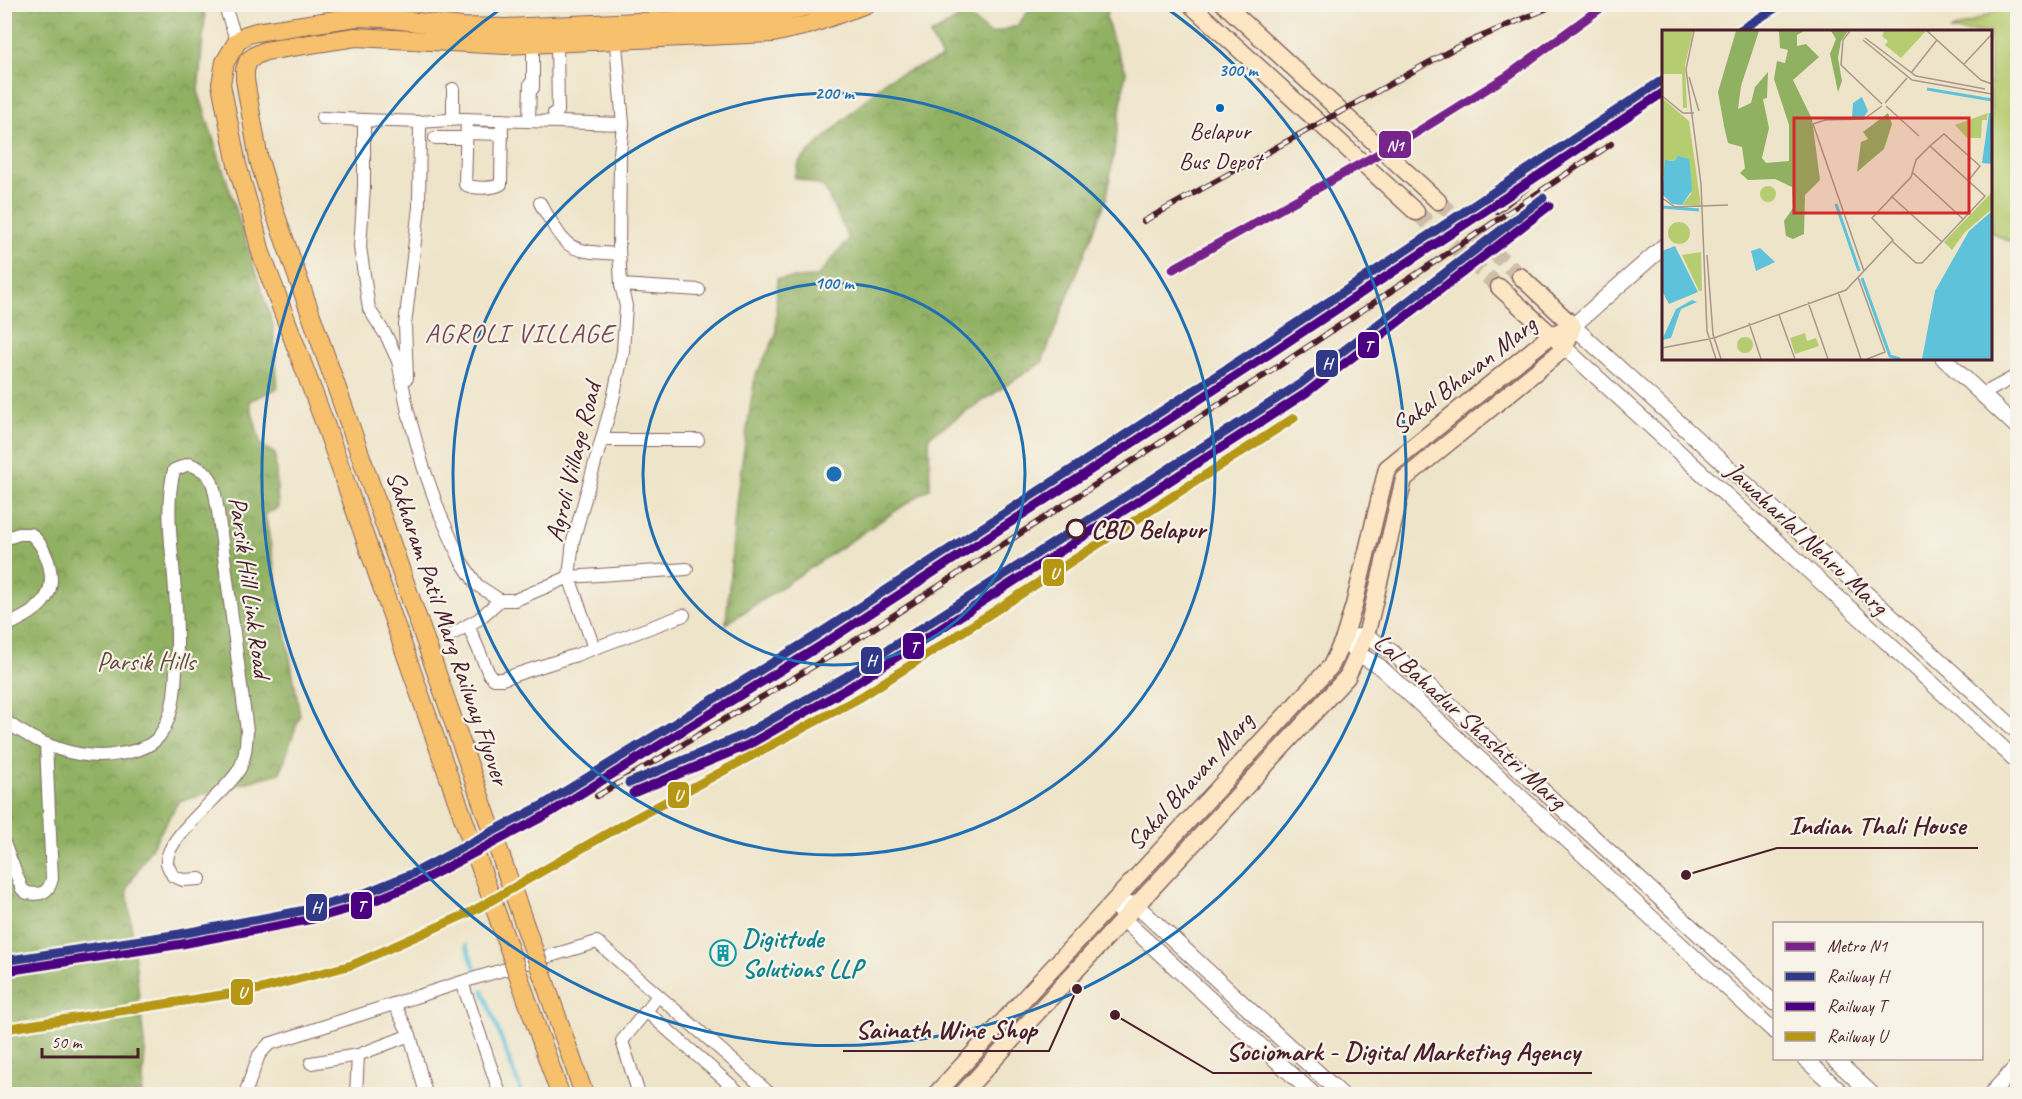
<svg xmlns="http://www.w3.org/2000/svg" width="2022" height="1099" viewBox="0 0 2022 1099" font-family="Caveat,sans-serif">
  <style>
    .green { fill: #b6cc70; stroke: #80764e; stroke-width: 1.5 }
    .forest { fill: url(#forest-crowns); stroke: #6d6846; stroke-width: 1.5 }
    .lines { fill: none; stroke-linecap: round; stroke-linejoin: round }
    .stream { stroke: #5dc2da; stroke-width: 4 }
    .secondary-tunnel { stroke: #cdbda9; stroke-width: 16; stroke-dasharray: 16 8; stroke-linecap: butt }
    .minor-casing { stroke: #836462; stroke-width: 14 }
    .tertiary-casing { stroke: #836462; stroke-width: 17 }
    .secondary-casing { stroke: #836462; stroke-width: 19 }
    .primary-casing { stroke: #836462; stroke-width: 20 }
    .minor { stroke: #fff; stroke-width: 12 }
    .tertiary { stroke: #fff; stroke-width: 15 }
    .secondary { stroke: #fce6c4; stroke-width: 16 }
    .primary { stroke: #f7c06c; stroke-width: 18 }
    .rail-casing { stroke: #4a1f2b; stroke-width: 6 }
    .rail { stroke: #f7f3e8; stroke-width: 4; stroke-dasharray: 11; stroke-linecap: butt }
    .primary-bridge-casing { stroke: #836462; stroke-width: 20; stroke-linecap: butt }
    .primary-bridge { stroke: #f7c06c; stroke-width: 18 }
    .rail-1-casing { stroke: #f7f3e8; stroke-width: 14 }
    .rail-2-casing { stroke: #f7f3e8; stroke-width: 14 }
    .rail-3-casing { stroke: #f7f3e8; stroke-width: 14 }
    .rail-1 { stroke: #303888; stroke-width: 9 }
    .rail-2 { stroke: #4b0082; stroke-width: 9 }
    .rail-3 { stroke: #b69714; stroke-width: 9 }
    .metro-1-casing { stroke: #f7f3e8; stroke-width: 14 }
    .metro-1 { stroke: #77248b; stroke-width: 9 }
    .ring { fill: none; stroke: #1f6fb2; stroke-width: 3 }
    .bus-dot { fill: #0065bd; stroke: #f7f3e8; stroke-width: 2 }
    .stop-dot { fill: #f7f3e8; stroke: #4a1f2b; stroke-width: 3 }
    .labels { text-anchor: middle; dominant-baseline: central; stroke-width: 4.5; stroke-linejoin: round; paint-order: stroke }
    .bus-label { font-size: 24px; fill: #4a1f2b; stroke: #f7f3e8 }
    .street-label { font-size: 26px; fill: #4a1f2b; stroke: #f7f3e8 }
    .stop-label { font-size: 26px; font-weight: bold; fill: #4a1f2b; stroke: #f7f3e8; text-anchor: start }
    .park-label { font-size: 26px; fill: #654a3c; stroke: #f7f3e8 }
    .culture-label { font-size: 26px; font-weight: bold; fill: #0d838f; stroke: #f7f3e8; text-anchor: start }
    .neighbourhood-label { font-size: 27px; letter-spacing: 1.5px; fill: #794857; stroke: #f7f3e8 }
    .inset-river { fill: none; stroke: #5dc2da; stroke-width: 3 }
    .inset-road { fill: none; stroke: #ac958a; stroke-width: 1.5 }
    .view { fill: #d62828; fill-opacity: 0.15; stroke: #d62828; stroke-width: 3 }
    .inset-edge { fill: none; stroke: #4a1f2b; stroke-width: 3 }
    .centre { fill: #1f6fb2; stroke: #f7f3e8; stroke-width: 3 }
    .ring-label { font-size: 18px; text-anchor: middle; font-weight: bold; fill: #1f6fb2; stroke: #f7f3e8; stroke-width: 4.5; stroke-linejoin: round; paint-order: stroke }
    .leader { fill: none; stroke: #4a1f2b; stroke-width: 2 }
    .callout-dot { fill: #4a1f2b; stroke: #f7f3e8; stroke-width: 2 }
    .callout-label { font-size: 27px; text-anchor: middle; font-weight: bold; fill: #4a1f2b; stroke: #f7f3e8; stroke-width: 4.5; stroke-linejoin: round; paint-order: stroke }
    .line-badge { stroke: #f7f3e8; stroke-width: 2 }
    .badge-label { font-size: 16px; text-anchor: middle; font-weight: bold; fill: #fff }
  </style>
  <defs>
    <pattern id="forest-crowns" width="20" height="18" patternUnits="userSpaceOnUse" patternTransform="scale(1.5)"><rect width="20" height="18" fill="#90b062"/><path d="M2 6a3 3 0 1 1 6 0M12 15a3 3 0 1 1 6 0" fill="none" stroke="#788f51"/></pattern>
  </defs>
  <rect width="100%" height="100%" fill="#f7f3e8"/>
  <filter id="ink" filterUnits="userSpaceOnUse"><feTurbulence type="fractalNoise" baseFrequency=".0167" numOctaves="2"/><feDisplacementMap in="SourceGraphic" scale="12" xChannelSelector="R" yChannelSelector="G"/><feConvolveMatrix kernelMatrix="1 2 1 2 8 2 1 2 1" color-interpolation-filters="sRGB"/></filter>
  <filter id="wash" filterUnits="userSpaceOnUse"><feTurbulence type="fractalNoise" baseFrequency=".008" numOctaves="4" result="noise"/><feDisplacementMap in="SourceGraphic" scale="24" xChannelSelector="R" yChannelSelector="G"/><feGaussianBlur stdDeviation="1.35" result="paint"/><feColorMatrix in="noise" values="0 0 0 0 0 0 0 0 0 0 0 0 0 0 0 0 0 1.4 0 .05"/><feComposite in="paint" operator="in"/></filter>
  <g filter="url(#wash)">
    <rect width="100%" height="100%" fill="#eee4c9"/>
    <!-- green -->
    <path class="green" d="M 2014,4 L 2018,5 L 2017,245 L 1991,232 L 1990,32 L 1950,31 Z"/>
    <!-- forest -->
    <g class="forest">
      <path d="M 1034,4 L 1109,5 L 1106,17 L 1113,41 L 1126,71 L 1107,197 L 1042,362 L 929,436 L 930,488 L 726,624 L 736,502 L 755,377 L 776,335 L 777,279 L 817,277 L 849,239 L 824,187 L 794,177 L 800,161 L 888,79 L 942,58 L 930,35 L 966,14 L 991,34 L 1017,26 Z"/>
      <path d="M 5,5 L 201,5 L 205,16 L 198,91 L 273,326 L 278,388 L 249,401 L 261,445 L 275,454 L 278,508 L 265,514 L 300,715 L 280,773 L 179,801 L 127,888 L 145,1051 L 142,1094 L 5,1094 Z"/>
    </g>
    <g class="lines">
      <!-- stream -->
      <g class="stream">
        <path d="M 466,945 L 475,968"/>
        <path d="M 483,990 L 522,1094"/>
      </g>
    </g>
  </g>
  <g filter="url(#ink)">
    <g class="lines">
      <!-- secondary-tunnel -->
      <g class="secondary-tunnel">
        <path d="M 1438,201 L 1520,276"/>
        <path d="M 1416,212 L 1499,287"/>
      </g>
      <!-- minor casing -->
      <g class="minor-casing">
        <g id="minor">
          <path d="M 224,4 L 237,42"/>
          <path d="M 533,44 L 533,88"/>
          <path d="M 453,89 L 453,119"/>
          <path d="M 554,113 L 558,111 L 557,43"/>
          <path d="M 322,118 L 364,120"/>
          <path d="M 467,119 L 465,184 C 472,189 493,189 501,184 L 502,120"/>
          <path d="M 529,121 L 530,84"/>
          <path d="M 467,133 L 502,134"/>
          <path d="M 435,138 L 466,138"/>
          <path d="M 540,203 C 568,249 563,251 619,254"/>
          <path d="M 621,285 L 699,290"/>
          <path d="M 407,378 L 405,325 L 419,207 L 420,122"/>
          <path d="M 1981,395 L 2018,375"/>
          <path d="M 602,440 L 698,440"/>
          <path d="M 4,539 L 19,534 L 31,534 C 41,544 43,548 48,561 C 60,600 35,612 4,627"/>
          <path d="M 500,600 L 477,585 L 461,561 L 440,514 L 423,466 L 408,412 L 398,361 L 387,337 L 369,309 L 360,247 L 364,187 L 364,120 L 420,122 L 462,119 L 623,124"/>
          <path d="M 468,625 L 489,674 L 494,679 L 502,679 L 576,655 L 684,615"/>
          <path d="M 447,637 L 479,619 L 500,600 L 515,600 L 569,577 L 573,541 L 613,399 L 623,351 L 626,306 L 621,285 L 619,248 L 620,154 L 623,124 L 615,33"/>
          <path d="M 594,648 L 569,577 L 687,569"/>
          <path d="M 4,720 C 36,744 80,762 119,754 C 133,752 152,747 160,735 C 173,716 175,693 176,670 C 178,644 177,618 175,592 C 173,552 164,510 174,470 L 189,464 C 216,473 213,486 218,511 L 247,731 C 246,744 246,756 240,768 C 227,793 165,836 167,863 C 168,867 171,872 173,876 L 183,880 L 200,879"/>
          <path d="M 4,843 L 22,889 L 27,893 C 41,895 48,894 52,879 L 46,744"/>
          <path d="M 462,982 L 500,1094"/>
          <path d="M 394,1004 L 410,1035 L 426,1094"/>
          <path d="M 646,1011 L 741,1094"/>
          <path d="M 311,1063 L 358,1055"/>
          <path d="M 245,1094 L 259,1055 L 269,1044 L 462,982 L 597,942 L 744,1070 L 770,1094"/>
          <path d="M 356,1094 L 358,1055 L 410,1035"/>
          <path d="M 639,1094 L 622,1041 L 658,996"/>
        </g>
      </g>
      <!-- tertiary casing -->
      <g class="tertiary-casing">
        <g id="tertiary">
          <path d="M 1664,246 L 1573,326 L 2018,732"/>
          <path d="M 1565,348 L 2018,762"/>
          <path d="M 1943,358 L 2018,428"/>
          <path d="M 1355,637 L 1366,636 L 1392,652 L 1774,1003"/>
          <path d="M 1344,638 L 1358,654 L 1379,666 L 1774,1031"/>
          <path d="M 1116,900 L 1136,905 L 1341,1094"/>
          <path d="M 1119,908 L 1123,919 L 1313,1094"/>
          <path d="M 1804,1058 L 1843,1094"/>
          <path d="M 1833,1058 L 1872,1094"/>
          <path d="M 1991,1094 L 2018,1065"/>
        </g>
      </g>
      <!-- secondary casing -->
      <g class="secondary-casing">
        <g id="secondary">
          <path d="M 1190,4 L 1416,212"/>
          <path d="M 1224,4 L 1438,201"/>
          <path d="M 1520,276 L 1573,326"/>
          <path d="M 1499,287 L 1558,341"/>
          <path d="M 936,1094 L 1331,666 L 1344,638 L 1354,605 L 1387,468 L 1551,335 L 1573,326"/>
          <path d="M 962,1094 L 1347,677 L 1366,636 L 1404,479 L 1565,348 L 1573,326"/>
        </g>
      </g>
      <!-- primary casing -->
      <g class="primary-casing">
        <g id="primary">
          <path d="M 347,417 L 275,213 L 259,160 L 245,80 L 245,70 L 248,61 L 256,55 L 265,51 L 356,37 L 506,45 L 773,33 L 808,25 L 866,4"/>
          <path d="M 325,424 L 261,253 L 253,220 L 237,165 L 221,84 L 225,62 L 237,42 L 246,35 L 256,32 L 356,17 L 383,18 L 462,27 L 506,28 L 771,16 L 815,4"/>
        </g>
      </g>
      <!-- minor -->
      <use href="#minor" class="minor"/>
      <!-- tertiary -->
      <use href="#tertiary" class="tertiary"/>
      <!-- secondary -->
      <use href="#secondary" class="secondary"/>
      <!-- primary -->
      <use href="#primary" class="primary"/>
      <!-- rail casing -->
      <g class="rail-casing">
        <g id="rail">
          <path d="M 1497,211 L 1664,83"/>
          <path d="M 1144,221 L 1455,48 L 1557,4"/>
          <path d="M 587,778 L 686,734"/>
          <path d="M 597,796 L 837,652 L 1285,362 L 1611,144"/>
        </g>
      </g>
      <!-- rail -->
      <use href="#rail" class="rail"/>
      <!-- primary-bridge casing -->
      <g class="primary-bridge-casing">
        <g id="primary-bridge">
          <path d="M 347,417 L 584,1094"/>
          <path d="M 325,424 L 560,1094"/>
        </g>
      </g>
      <!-- primary-bridge -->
      <use href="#primary-bridge" class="primary-bridge"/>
      <!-- rail-1 casing -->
      <g class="rail-1-casing">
        <g id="rail-1">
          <path d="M 1737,32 L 1782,4"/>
          <path d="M 629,783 L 744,735 L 844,678 L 1300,384 L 1543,198"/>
          <path d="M 4,961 L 180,934 L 311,909 L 363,894 L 414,873 L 543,805 L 814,637 L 1271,340 L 1664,79"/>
        </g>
      </g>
      <!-- rail-2 casing -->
      <g class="rail-2-casing">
        <g id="rail-2">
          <path d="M 633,793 L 748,745 L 850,687 L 1306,393 L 1549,206"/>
          <path d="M 6,971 L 182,944 L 313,919 L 366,904 L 419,882 L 548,814 L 820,646 L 1277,349 L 1664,92"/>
        </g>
      </g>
      <!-- rail-3 casing -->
      <g class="rail-3-casing">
        <path id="rail-3" d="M 4,1029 L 261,989 L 352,965 L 473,911 L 617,828 L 861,697 L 1294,418"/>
      </g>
      <!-- rail-1 -->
      <use href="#rail-1" class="rail-1"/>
      <!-- rail-2 -->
      <use href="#rail-2" class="rail-2"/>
      <!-- rail-3 -->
      <use href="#rail-3" class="rail-3"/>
      <!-- metro-1 casing -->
      <g class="metro-1-casing">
        <path id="metro-1" d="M 1173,269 L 1414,134 L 1509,75 L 1606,4"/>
      </g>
      <!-- metro-1 -->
      <use href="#metro-1" class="metro-1"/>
    </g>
  </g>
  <!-- distance rings -->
  <g class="ring">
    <circle cx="834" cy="474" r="191"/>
    <circle cx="834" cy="474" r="381"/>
    <path d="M1162 5A572 572 0 1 1 506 5"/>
  </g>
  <!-- icons -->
  <defs>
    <g id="building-ring" transform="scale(1.35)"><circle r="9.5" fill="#f7f3e8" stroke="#0f9aa8" stroke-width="1.5"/><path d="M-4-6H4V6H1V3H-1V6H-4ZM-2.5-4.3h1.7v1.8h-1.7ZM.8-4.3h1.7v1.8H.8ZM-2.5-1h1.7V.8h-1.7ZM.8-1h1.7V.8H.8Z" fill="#0f9aa8"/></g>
  </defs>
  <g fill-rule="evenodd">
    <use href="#building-ring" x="723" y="953"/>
  </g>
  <!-- markers -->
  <circle class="bus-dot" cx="1220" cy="108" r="5"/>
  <circle class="stop-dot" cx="1076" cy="529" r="9"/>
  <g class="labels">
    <!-- bus labels -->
    <g class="bus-label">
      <text x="1220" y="131">Belapur<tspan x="1220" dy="30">Bus Depot</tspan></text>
    </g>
    <!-- street labels -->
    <g class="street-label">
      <text transform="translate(1464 375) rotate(-38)">Sakal Bhavan Marg</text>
      <text transform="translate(573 462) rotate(-76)">Agroli Village Road</text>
      <text transform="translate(1807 538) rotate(43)">Jawaharlal Nehru Marg</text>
      <text transform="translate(250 587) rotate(82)">Parsik Hill Link Road</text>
      <text transform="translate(448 628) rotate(71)">Sakharam Patil Marg Railway Flyover</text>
      <text transform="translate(1470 721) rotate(42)">Lal Bahadur Shashtri Marg</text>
      <text transform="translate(1190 781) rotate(-48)">Sakal Bhavan Marg</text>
    </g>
    <!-- stop labels -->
    <g class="stop-label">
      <text x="1091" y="529">CBD Belapur</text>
    </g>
    <!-- park labels -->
    <g class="park-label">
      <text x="146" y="661">Parsik Hills</text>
    </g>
    <!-- culture labels -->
    <g class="culture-label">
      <text x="742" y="938">Digittude<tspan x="742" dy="30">Solutions LLP</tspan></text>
    </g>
    <!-- neighbourhood labels -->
    <g class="neighbourhood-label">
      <text x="520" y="333">AGROLI VILLAGE</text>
    </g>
  </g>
  <!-- overview -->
  <g transform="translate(1662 30)">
    <rect width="330" height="330" fill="#eee4c9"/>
    <path d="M 0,1 L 31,1 L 23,35 L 25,78 L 21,78 L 20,44 L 0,44 ZM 222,1 L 264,1 L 239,28 L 223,15 L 226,11 L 220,6 ZM 0,68 L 27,91 L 39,176 L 20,175 L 29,164 L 28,151 L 13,131 L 6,130 L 4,143 L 0,149 ZM 326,83 L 325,90 L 320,90 L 319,108 L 305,108 L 293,95 ZM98 164a8 8 0 1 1 16 0a8 8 0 1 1-16 0ZM 330,162 L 330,179 L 303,202 L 290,220 L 282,212 ZM6 203a11 11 0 1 1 22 0a11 11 0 1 1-22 0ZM 39,222 L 40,261 L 37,261 L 20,225 ZM 143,303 L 145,311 L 154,308 L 157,316 L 133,324 L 128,308 ZM75 315a8 8 0 1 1 16 0a8 8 0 1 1-16 0Z" fill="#b6cc70"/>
    <path d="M 74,1 L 97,1 L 79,56 L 76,79 L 89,73 L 93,57 L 106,42 L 105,68 L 101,69 L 107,98 L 100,128 L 104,133 L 127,131 L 127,95 L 112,49 L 115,31 L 123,33 L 126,20 L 118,18 L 117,1 L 142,1 L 135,5 L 135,16 L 144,14 L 157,27 L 131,50 L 150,89 L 158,150 L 143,165 L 142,204 L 131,209 L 124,206 L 122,191 L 131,178 L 130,157 L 113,149 L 86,150 L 78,143 L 83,138 L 80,117 L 66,113 L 62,96 L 56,62 ZM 169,1 L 186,1 L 179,11 L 176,28 L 180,51 L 176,62 L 168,24 L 174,9 ZM 226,83 L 230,94 L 222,119 L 195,142 L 199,112 L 206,109 L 201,102 Z" fill="#90b062"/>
    <path d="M 200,67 L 206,81 L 202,87 L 190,88 L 191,73 ZM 327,83 L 330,83 L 330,134 L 320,133 ZM 16,126 L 27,129 L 28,136 L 30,160 L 20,175 L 10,174 L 0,164 L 3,130 L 13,131 ZM 330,181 L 330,329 L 260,329 L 273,261 L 307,201 ZM 13,216 L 36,262 L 7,274 L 0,261 L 0,221 ZM 98,218 L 113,232 L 94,241 L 89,221 ZM 30,270 L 35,272 L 19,279 L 9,308 L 0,310 L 14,279 Z" fill="#5dc2da"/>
    <path class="inset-river" d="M 265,59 L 330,70M 174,174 L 197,241M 0,177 L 37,180M 200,248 L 228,326 L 238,329"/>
    <path class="inset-road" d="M 32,1 L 24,39 L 39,154 L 45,301 L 54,329M 188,1 L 181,10 L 179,35 L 220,74M 265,1 L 319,50 L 330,54M 203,8 L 254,46 L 323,59M 201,10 L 250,50 L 330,64M 302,34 L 330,4M 249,43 L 275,10M 27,47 L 37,81M 0,66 L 21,83 L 32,83M 223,73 L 245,48M 224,76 L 257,106M 251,143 L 301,189M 229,166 L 280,212M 0,168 L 13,177 L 66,175M 230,211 L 254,233 L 260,233 L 323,166 L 268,116 L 282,104 L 318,136 L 306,151M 45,225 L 51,304 L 59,329M 202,241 L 151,94 L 163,90 L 202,89 L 220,76M 196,247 L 223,322 L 205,329M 176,262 L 199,329M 146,272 L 166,329M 117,285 L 133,329M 87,293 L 99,329M 0,318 L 52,308 L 184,260 L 231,210 L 210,188 L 249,147 L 254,130 L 268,116"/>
    <path class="view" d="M 132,88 L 307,88 L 307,183 L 132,183 Z"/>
    <rect width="330" height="330" class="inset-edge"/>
  </g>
  <circle cx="834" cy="474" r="9" class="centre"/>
  <g class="ring-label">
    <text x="1238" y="76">300 m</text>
    <text x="834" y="99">200 m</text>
    <text x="834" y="289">100 m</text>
  </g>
  <!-- callouts -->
  <path class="leader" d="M1686 875L1777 848H1978M1077 989L1049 1051H843M1115 1015L1213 1073H1592"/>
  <g class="callout-dot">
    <circle cx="1686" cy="875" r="6"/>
    <circle cx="1077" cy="989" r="6"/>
    <circle cx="1115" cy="1015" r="6"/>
  </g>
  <g class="callout-label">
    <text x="1877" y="834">Indian Thali House</text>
    <text x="946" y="1038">Sainath Wine Shop</text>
    <text x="1403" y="1060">Sociomark - Digital Marketing Agency</text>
  </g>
  <g class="line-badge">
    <rect x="1378" y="130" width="34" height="29" rx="6" fill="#77248b"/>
    <rect x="1357" y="331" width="23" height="28" rx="6" fill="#4b0082"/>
    <rect x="1315" y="349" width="24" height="29" rx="6" fill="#303888"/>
    <rect x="1042" y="558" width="23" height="29" rx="6" fill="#b69714"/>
    <rect x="902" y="632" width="23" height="28" rx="6" fill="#4b0082"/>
    <rect x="860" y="646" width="23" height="29" rx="6" fill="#303888"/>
    <rect x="667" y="781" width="23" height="28" rx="6" fill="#b69714"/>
    <rect x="350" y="891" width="23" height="29" rx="6" fill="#4b0082"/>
    <rect x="305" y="893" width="23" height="29" rx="6" fill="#303888"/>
    <rect x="230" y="978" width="24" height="28" rx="6" fill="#b69714"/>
  </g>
  <g class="badge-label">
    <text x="1395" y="151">N1</text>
    <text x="1368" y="351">T</text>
    <text x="1327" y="369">H</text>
    <text x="1054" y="579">U</text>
    <text x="914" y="652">T</text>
    <text x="871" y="666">H</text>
    <text x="678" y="801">U</text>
    <text x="361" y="911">T</text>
    <text x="316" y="913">H</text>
    <text x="242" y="998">U</text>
  </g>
  <!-- margin -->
  <rect width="2022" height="1099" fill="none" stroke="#f7f3e8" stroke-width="24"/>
  <!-- legend -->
  <rect x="1773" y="922" width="210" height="138" fill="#f7f3e8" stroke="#b29e9c" stroke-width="1.5"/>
  <rect x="1785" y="942" width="30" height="9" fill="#77248b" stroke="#b29e9c" stroke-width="1.5"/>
  <text x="1827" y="952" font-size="18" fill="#4a1f2b">Metro N1</text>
  <rect x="1785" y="972" width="30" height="9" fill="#303888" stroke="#b29e9c" stroke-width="1.5"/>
  <text x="1827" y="982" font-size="18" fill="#4a1f2b">Railway H</text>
  <rect x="1785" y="1002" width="30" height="9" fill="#4b0082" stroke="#b29e9c" stroke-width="1.5"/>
  <text x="1827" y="1012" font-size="18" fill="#4a1f2b">Railway T</text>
  <rect x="1785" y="1032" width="30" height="9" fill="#b69714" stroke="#b29e9c" stroke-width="1.5"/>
  <text x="1827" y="1042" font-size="18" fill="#4a1f2b">Railway U</text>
  <!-- scale -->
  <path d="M42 1048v9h96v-9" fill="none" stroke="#4a1f2b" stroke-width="3"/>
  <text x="51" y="1048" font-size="18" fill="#4a1f2b" stroke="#f7f3e8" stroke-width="4.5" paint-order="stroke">50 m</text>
</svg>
